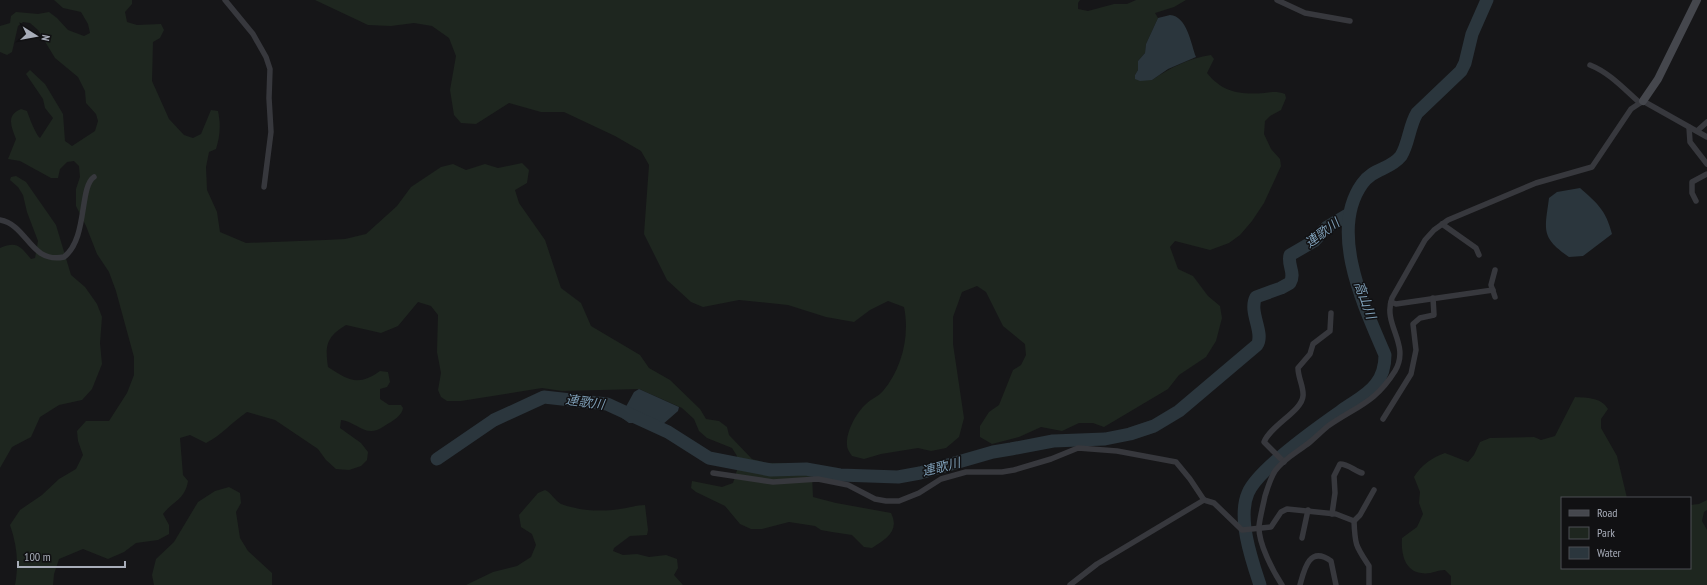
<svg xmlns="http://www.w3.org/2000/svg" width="1707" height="585" viewBox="0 0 1707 585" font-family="'PT Sans Narrow','Noto Sans JP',sans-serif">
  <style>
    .green { fill: #1e261f }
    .water { fill: #2b363d }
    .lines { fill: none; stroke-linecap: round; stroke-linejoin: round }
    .river { stroke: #2b363d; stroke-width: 13 }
    .street { stroke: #37383d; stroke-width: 5.5 }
    .secondary { stroke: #45474d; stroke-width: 8 }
    .labels { text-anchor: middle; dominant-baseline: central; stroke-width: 3; stroke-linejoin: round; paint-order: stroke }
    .water-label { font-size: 13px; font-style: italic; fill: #7d9db5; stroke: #111113 }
  </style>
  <rect width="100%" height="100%" fill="#161618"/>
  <!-- green -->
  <g class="green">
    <path d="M 54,0 L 132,0 L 132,4 L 125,12 L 127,22 L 137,25 L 161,24 L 164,30 L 160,38 L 153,42 L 152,81 L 169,119 L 184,135 L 193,138 L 201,134 L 211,110 L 218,111 C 221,125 220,136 216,149 L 209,152 L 206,167 L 207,190 L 217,212 L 220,232 L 246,243 L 325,240 L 345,239 L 366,234 L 397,206 L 411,187 L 441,167 L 453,164 L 466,170 L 485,164 L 498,168 L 522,163 L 529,170 L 527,183 L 515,190 L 519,203 L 545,240 L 561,288 L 581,303 L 591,326 L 640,355 L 649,368 L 670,380 L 700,409 L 706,419 L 719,421 L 727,427 L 729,435 L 752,459 L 767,463 L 796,463 L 808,466 L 812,475 L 813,497 L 836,503 L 891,513 C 900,531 886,539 872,548 L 864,547 L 852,535 L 832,532 L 821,530 L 815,526 L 789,522 L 762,529 L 751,529 L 740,524 L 725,506 L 696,492 L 691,488 L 692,481 L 722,487 L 733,483 L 737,470 L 737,456 L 732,448 L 707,438 L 699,431 L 694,419 L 682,408 L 639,389 L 562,391 L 542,388 L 461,401 L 447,401 L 441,397 L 438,390 L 441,373 L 437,352 L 438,315 L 431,306 L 418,302 L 398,326 L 381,333 L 346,325 C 326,337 325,346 328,367 C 348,380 358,387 380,371 L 388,372 L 390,382 L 387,387 L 380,389 L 380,399 L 389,405 L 401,405 L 403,408 C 402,414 397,418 391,422 C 387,424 382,428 377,430 C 364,435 354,421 341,420 L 340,428 L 361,443 L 368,452 L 367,460 L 361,466 L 349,470 L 336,469 L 326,460 L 318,449 L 275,420 L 247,412 C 232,422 222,435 206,443 L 190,435 L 180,438 L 183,475 L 188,481 C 185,500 173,501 163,514 L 169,525 L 169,534 L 158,540 L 136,543 L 124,552 L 108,559 L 83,549 L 59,559 L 54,574 L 53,585 L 15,585 C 19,564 17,545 10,525 L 20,510 L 42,495 L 59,479 L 76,469 L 83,455 L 78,441 L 77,431 L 86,421 L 109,421 L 127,393 L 134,375 L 134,357 L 116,291 L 109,272 L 97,254 L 86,226 L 76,206 L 76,189 L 80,177 L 79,166 L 74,161 L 67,162 L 60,169 L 58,178 L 51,178 L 20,161 L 8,159 L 16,139 C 11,126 6,115 21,109 L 27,111 C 29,117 36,135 40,138 L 53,118 L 45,108 L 43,99 L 26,74 L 30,70 L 45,84 L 63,114 L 65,141 L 72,146 L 95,131 L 98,121 L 96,114 L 86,103 L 85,91 L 78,77 L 55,58 L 38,30 L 30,23 L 23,22 L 18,26 L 12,52 L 7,55 L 0,52 L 0,26 L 10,23 L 11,16 L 16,12 L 38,14 L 49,12 L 57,18 L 68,30 L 84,36 L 90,33 L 88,24 L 81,12 L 63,8 Z"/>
    <path d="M 315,0 L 1080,0 L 1078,3 L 1078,9 L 1088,11 L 1114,4 L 1127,4 L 1136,0 L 1186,0 L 1174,7 L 1155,13 L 1158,18 L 1146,44 L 1145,53 L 1138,61 L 1138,70 L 1135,75 L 1152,80 C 1170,68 1189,58 1211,55 L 1214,59 L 1207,73 C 1222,92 1240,95 1264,93 C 1272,92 1277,91 1285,94 L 1286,98 L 1281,110 L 1270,116 L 1265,121 L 1264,134 L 1271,149 L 1280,159 L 1281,166 L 1264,203 L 1252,221 L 1240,235 L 1229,243 L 1210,250 L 1175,241 L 1170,247 L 1178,269 L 1193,276 L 1208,296 L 1220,306 L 1222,318 L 1216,341 L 1206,357 L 1179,375 L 1168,389 L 1104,427 L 1093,423 L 1079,423 L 1062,431 L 1041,427 L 1019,437 L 992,444 L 980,437 L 980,426 L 989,412 L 999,405 L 1013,370 L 1021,365 L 1026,355 L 1025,344 L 1003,326 L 986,292 L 977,286 L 962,292 L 953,317 L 953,344 L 964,418 L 959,437 L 946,448 L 931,451 L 918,448 L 881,454 L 864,459 L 852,456 C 850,453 847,449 847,445 C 846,432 856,413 866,404 C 871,399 879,396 883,391 C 902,368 910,336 904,307 L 888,301 L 870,310 L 854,322 L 826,317 L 788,305 L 739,300 L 703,307 L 691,302 L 667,280 L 644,234 L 649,165 L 641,151 L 615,136 L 564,112 L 541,112 L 509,103 L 476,124 L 461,123 L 454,115 L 450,90 L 456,56 L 449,38 L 432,26 L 414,23 L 391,26 L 368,25 Z"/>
    <path d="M 16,176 L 26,182 L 56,225 L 71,275 L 85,287 L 97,304 L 102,317 L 100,343 L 102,364 L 92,389 L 82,400 L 59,405 L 40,417 L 31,437 L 12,447 L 0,468 L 0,248 C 17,241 20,246 31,259 L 35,258 L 38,241 L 27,212 L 23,195 L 18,187 L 10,180 L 11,177 Z"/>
    <path d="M 1575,397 C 1587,398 1601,397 1608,409 L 1601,419 L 1601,428 L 1617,456 L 1627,498 L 1562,498 L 1562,568 L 1690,568 L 1690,505 L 1699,504 L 1707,500 L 1707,510 L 1704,512 L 1702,521 L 1707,530 L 1707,585 L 1451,585 L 1451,576 L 1445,570 C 1437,570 1430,575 1421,573 C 1404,571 1401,552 1402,538 L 1417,527 L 1423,514 L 1419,503 L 1420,492 L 1414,477 C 1421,465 1433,457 1445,453 L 1468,462 L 1474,455 L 1480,442 L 1490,438 L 1534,437 L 1541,440 L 1555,436 Z"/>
    <path d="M 229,487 L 240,493 L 241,503 L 236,512 L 240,538 L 248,551 L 272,573 L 272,585 L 154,585 L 152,575 L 156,559 L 174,542 L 198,502 L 215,491 Z"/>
    <path d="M 545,490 C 552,493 554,500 561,504 C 581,511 600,512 620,509 C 629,508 636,505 645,505 L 648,530 L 647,535 L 630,536 L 614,548 L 613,551 L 623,555 L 637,554 L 649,557 L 666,555 L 677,559 L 678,568 L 674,575 L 683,585 L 466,585 L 493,572 L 517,566 L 531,557 L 536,545 L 532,534 L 521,527 L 519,515 L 538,493 Z"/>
  </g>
  <!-- water -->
  <g class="water">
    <path d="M 1170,15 C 1187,16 1191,44 1196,57 L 1168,69 L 1152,80 L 1140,81 L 1135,79 L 1135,75 L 1138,70 L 1138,61 L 1145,53 L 1146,44 L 1158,18 Z"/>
    <path d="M 1580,188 C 1597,203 1606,210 1612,234 L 1583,256 L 1569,257 C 1540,237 1545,230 1549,198 L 1557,192 Z"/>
    <path d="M 639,389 L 679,407 L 678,411 L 662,425 L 655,426 L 648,423 L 629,423 L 622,418 L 622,414 L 634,392 Z"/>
  </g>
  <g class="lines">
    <!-- river -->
    <g class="river">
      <path d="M 437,459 L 494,420 L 544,397 L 607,404 L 668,432 L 709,458 L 771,470 L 806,469 L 840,475 L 898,477 L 920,473 L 993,452 L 1011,449 L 1053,441 L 1105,439 L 1130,434 L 1154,426 L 1179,411 L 1257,345 C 1265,333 1248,312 1256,297 L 1281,288 L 1290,283 C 1296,273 1287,265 1290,255 L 1314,241 L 1327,227 L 1349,214"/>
      <path d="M 1260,585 C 1252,561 1237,518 1248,493 C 1258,469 1318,427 1341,411 C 1353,402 1367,396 1376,384 C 1383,375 1385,366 1385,355 C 1365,308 1328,232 1362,184 C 1373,168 1390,170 1401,156 C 1409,143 1409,126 1417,113 L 1461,71 L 1465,63 L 1472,34 L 1487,0"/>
    </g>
    <!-- street -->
    <g class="street">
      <path d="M 225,0 L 253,34 L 266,57 L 270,69 L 269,98 L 271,132 L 264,187"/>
      <path d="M 1277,0 L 1305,13 L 1350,21"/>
      <path d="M 1590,65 C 1610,73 1624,89 1640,103"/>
      <path d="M 1689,127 L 1690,142 L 1707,164"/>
      <path d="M 1697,131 L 1707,122"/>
      <path d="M 1696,201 L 1692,193 L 1692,182 L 1707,174"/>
      <path d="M 0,220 C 28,225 30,264 64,257 C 88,239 79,187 94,177"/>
      <path d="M 1442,224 L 1476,248 L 1479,255"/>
      <path d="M 1495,297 L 1491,285 L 1495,270"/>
      <path d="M 1391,302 L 1396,304 L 1493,290"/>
      <path d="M 1383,419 L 1411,374 L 1416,350 L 1413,324 L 1420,318 L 1434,315 L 1433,298"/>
      <path d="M 1284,462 L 1264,442 C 1271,425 1302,411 1303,396 C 1304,387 1298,378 1298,368 L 1310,354 L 1313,344 L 1330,331 L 1331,313"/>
      <path d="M 713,473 L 773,482 L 818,479 L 848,485 L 875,499 L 886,501 L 899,501 L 919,493 L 941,479 L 966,472 L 1002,472 L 1014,470 L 1051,459 L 1078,448 L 1117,451 L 1176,462 L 1190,479 L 1204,500 L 1214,503 L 1242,530 L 1271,527 L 1281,512 L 1287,509 L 1336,514 L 1354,521 C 1355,546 1356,546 1369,566 L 1369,585"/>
      <path d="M 1332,514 L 1335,493 L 1334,476 L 1340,464 C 1348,464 1355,471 1362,473"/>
      <path d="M 1354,521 L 1360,515 L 1374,490"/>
      <path d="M 1302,538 L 1308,510"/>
      <path d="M 1070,585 L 1097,564 L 1204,500"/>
      <path d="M 1282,585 C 1273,571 1258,543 1259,526 C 1260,517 1263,506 1265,496 C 1268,487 1270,479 1275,471 C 1283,459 1299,451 1310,442 C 1316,437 1322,431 1328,426 C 1357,406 1375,403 1395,371 C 1411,344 1382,325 1392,298 L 1425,240 L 1434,230 L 1448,220 L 1536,183 L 1592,167 L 1631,109 L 1643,101 L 1707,137"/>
      <path d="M 1300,585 C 1304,570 1309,545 1331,561 L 1336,585"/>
    </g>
    <!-- secondary -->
    <path class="secondary" d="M 1643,101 L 1658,79 L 1697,0"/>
  </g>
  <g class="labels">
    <!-- water labels -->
    <g class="water-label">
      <text transform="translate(1322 233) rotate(-37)">連歌川</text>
      <text transform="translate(1365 300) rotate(70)">高山川</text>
      <text transform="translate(585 402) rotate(8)">連歌川</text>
      <text transform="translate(941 467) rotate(-14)">連歌川</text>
    </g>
  </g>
  <!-- legend -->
  <rect x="1561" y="497" width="130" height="72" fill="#111113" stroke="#4d4f55"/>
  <rect x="1569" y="510" width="20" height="6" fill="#45474d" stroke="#4d4f55"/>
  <text x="1597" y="517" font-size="12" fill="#a8adb9">Road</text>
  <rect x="1569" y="527" width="20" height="12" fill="#1e261f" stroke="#4d4f55"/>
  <text x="1597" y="537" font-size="12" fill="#a8adb9">Park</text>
  <rect x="1569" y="547" width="20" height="12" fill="#2b363d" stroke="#4d4f55"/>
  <text x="1597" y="557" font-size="12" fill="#a8adb9">Water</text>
  <!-- north arrow -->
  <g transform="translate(36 36) rotate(101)" stroke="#111113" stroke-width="3" paint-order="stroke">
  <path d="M0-3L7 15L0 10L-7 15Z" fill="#a8adb9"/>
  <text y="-6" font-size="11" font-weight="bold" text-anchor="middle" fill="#a8adb9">N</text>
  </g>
  <!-- scale -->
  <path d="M18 561v6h107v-6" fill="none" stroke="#a8adb9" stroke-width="2"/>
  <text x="24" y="561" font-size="12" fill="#a8adb9" stroke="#111113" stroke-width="3" paint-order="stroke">100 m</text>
</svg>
